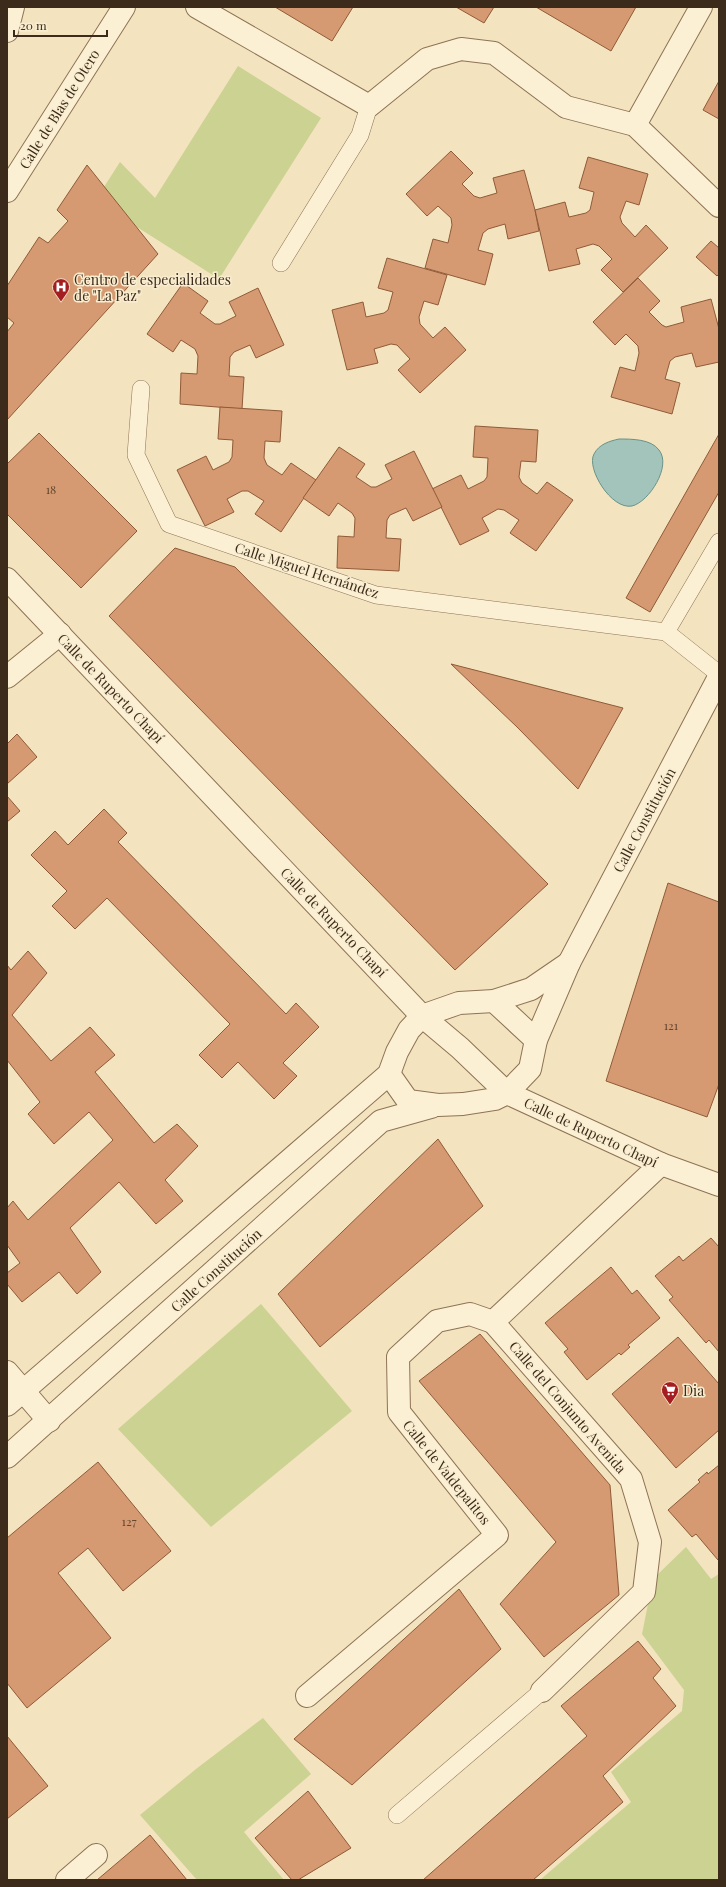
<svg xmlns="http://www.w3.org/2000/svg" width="726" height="1887" viewBox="0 0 726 1887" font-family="'Playfair Display',serif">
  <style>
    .green { fill: #cbd292 }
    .water { fill: #a3c4ba; stroke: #699388 }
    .building { fill: #d59a71; stroke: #905a38 }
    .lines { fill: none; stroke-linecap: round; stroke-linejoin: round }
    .service-casing { stroke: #8e7355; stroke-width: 18 }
    .pedestrian-casing { stroke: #8e7355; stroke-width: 24 }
    .minor-casing { stroke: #8e7355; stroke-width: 24 }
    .tertiary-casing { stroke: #8e7355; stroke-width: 24 }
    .service { stroke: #fcf0d4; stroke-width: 17 }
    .pedestrian { stroke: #fcf0d4; stroke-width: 22 }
    .minor { stroke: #fcf0d4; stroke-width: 22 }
    .tertiary { stroke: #fcf0d4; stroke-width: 22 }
    .labels { text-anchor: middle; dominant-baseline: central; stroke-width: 3; stroke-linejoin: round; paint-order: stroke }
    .number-label { font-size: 12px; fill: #624730 }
    .street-label { font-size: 14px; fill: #3c2b1b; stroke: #f9edd0 }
    .poi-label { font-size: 14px; fill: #3c2b1b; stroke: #f9edd0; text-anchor: start }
  </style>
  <rect width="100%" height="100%" fill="#f3e3bf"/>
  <!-- green -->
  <g class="green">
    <path d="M 238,66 L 321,118 L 219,279 L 137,227 L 104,187 L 120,162 L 155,198 Z"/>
    <path d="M 261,1304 L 352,1411 L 211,1527 L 118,1429 Z"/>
    <path d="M 686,1547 L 711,1579 L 719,1574 L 719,1880 L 540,1880 L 631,1802 L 611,1772 L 682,1711 L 684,1690 L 642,1634 L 653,1579 Z"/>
    <path d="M 263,1718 L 311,1774 L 244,1832 L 284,1880 L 197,1880 L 140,1815 L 196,1769 Z"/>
  </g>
  <!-- water -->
  <path class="water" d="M 619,439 C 632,439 651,439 659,450 C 672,466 649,502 632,506 C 611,510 586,468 594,454 C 599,444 610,441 619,439 Z"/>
  <!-- building -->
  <g class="building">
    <path d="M 275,7 L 353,7 L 332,41 Z"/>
    <path d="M 456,7 L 494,7 L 484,23 Z"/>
    <path d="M 536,7 L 636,7 L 611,51 Z"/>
    <path d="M 719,81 L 719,119 L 703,110 Z"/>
    <path d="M 451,151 L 473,173 L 462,184 L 474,196 L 480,198 L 497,193 L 493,178 L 524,170 L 535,210 L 539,231 L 508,239 L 505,224 L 488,229 L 483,233 L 478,250 L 493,254 L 485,285 L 425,268 L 433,239 L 448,243 L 452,225 L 451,218 L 438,206 L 427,216 L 406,194 Z"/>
    <path d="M 588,157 L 648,174 L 639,205 L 626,201 L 620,217 L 622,223 L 635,237 L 646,225 L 668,248 L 623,292 L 601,270 L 612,259 L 599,246 L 593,244 L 576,249 L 580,264 L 549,271 L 535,210 L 565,202 L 569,217 L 586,213 L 590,210 L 594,192 L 579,188 Z"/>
    <path d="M 87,165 L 158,254 L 7,420 L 7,332 L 14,323 L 7,317 L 7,286 L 39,237 L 48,243 L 68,221 L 57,210 Z"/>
    <path d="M 711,241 L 719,248 L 719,274 L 717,276 L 696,257 Z"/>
    <path d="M 387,258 L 447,275 L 438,305 L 424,301 L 419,317 L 420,324 L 433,338 L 445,327 L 466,350 L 420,393 L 398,370 L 410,359 L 397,345 L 391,344 L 374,349 L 378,363 L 347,370 L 332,310 L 363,302 L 366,317 L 384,313 L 388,310 L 393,292 L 378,288 Z"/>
    <path d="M 638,278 L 660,301 L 649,312 L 662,325 L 666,327 L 684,322 L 681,307 L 711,299 L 719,329 L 719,362 L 696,367 L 692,353 L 675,357 L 670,361 L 665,379 L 680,383 L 672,414 L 611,397 L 620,367 L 635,371 L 639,353 L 638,346 L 626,334 L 615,345 L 593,322 Z"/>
    <path d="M 183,283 L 208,301 L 200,313 L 215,324 L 220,324 L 236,316 L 229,302 L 258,288 L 284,345 L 256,358 L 250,345 L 234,352 L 230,357 L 229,376 L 244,377 L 242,409 L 180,404 L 181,373 L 197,374 L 198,356 L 195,349 L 181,340 L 173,352 L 147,334 Z"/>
    <path d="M 220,407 L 282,411 L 280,442 L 265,441 L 264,458 L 267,465 L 282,475 L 291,463 L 316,480 L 281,532 L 255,514 L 264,501 L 248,491 L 242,491 L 227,499 L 234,512 L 205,526 L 177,470 L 206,456 L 213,470 L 229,462 L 232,457 L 233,440 L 218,439 Z"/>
    <path d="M 475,426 L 538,430 L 536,462 L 521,461 L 519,477 L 522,483 L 537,494 L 547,482 L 573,500 L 536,551 L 510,533 L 519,520 L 504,510 L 498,509 L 482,518 L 489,531 L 460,545 L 432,489 L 461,475 L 468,489 L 484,481 L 487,477 L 488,458 L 473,457 Z"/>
    <path d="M 39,433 L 137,531 L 81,588 L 7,514 L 7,464 Z"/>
    <path d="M 719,434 L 719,492 L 650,612 L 626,598 Z"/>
    <path d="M 339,447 L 365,464 L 356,477 L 371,487 L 376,487 L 392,479 L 385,465 L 414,451 L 442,507 L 413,521 L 406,508 L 390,515 L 387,520 L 386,538 L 401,539 L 399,571 L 337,568 L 338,536 L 354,537 L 355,518 L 352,513 L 338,503 L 329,516 L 303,498 Z"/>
    <path d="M 175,548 L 235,567 L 548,884 L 455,970 L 109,616 Z"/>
    <path d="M 451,664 L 623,708 L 578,789 L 517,727 Z"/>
    <path d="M 17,734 L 37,757 L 7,784 L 7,744 Z"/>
    <path d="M 7,796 L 20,811 L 7,822 Z"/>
    <path d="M 104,809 L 127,833 L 118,842 L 286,1014 L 296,1003 L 319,1027 L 283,1063 L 297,1076 L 274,1099 L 238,1062 L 222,1078 L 199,1055 L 230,1024 L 107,898 L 75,929 L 52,906 L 67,891 L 31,855 L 55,831 L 68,845 Z"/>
    <path d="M 668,883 L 719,902 L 719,1084 L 707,1117 L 606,1081 Z"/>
    <path d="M 28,951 L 47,973 L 12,1015 L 51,1061 L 90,1027 L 115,1055 L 95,1072 L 154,1143 L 177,1124 L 198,1146 L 165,1180 L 183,1201 L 156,1224 L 119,1182 L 70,1228 L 101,1272 L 77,1294 L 59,1272 L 22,1302 L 7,1284 L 7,1273 L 20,1263 L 7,1245 L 7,1208 L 13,1201 L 28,1220 L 113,1140 L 89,1112 L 54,1144 L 28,1114 L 40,1102 L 7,1060 L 7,965 L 11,970 Z"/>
    <path d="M 438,1139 L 483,1206 L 320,1347 L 278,1294 Z"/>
    <path d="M 711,1238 L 719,1247 L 719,1352 L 709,1340 L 706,1343 L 669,1300 L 673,1297 L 655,1276 L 679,1256 L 683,1261 Z"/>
    <path d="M 611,1267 L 632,1294 L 637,1290 L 660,1318 L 628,1345 L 630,1347 L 621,1355 L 619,1353 L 587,1380 L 564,1352 L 568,1349 L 545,1323 Z"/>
    <path d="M 480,1334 L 610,1485 L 619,1595 L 544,1657 L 500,1604 L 556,1542 L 419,1381 Z"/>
    <path d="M 678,1337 L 719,1384 L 719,1430 L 676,1468 L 612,1394 Z"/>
    <path d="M 98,1462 L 171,1551 L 123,1591 L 88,1548 L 58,1573 L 111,1638 L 27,1708 L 7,1683 L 7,1538 Z"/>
    <path d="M 719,1465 L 719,1559 L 718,1560 L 696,1534 L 692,1537 L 668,1510 L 700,1482 L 698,1480 L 707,1472 L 708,1474 Z"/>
    <path d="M 459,1589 L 501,1649 L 352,1785 L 294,1739 Z"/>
    <path d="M 638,1641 L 661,1669 L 653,1678 L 676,1706 L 603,1776 L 623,1802 L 533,1880 L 423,1880 L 587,1736 L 561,1706 Z"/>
    <path d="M 7,1736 L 48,1786 L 7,1819 Z"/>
    <path d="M 308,1791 L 351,1848 L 298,1880 L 292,1880 L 255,1838 Z"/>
    <path d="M 150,1835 L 187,1880 L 97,1880 Z"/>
  </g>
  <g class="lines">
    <!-- service casing -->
    <g class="service-casing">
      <g id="service">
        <path d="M 281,263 L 360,135 L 369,106"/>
        <path d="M 141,389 L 136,455 L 169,524 L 376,595 L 666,632 L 719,674"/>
        <path d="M 666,632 L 719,542"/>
        <path d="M 397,1815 L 542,1691"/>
      </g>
    </g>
    <!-- pedestrian casing -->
    <g class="pedestrian-casing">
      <g id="pedestrian">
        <path d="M 7,31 L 13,7"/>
        <path d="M 7,677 L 60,634"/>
      </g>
    </g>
    <!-- minor casing -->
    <g class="minor-casing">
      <g id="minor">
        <path d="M 197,7 L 369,106 L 427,59 L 461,49 L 494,53 L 566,107 L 635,125 L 719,206"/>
        <path d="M 635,125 L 701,7"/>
        <path d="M 7,191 L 124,7"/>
        <path d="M 494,1001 L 536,1040"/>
        <path d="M 389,1074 L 408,1101 L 438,1105 L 463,1104 L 495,1099 L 507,1093 L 530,1069 L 536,1040 L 569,963 L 719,677"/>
        <path d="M 493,1322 L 631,1479 L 650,1542 L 644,1592 L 542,1691"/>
        <path d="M 7,1372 L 49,1421"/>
        <path d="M 7,1405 L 389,1074 L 397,1052 L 409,1030 L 422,1016 L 459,1003 L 494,1001 L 531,989 L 569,963"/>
        <path d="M 7,1457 L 381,1121 L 431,1107"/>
        <path d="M 307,1696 L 497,1535 L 399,1412 L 398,1357 L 437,1321 L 470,1314 L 493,1322 L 661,1164"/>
        <path d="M 67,1880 L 96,1855"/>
      </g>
    </g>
    <!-- tertiary casing -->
    <g class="tertiary-casing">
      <path id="tertiary" d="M 7,579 L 422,1016 L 460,1048 L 507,1093 L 661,1164 L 719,1185"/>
    </g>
    <!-- service -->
    <use href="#service" class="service"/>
    <!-- pedestrian -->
    <use href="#pedestrian" class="pedestrian"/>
    <!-- minor -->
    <use href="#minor" class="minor"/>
    <!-- tertiary -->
    <use href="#tertiary" class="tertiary"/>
  </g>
  <!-- icons -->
  <defs>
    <g id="hospital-pin" transform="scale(0.9)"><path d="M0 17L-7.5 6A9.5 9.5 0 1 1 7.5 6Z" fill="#a41e21" stroke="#f9edd0"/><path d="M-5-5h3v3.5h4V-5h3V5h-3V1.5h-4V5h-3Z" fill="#fff"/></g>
    <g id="supermarket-pin" transform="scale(0.9)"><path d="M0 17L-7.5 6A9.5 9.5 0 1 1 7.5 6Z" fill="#a41e21" stroke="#f9edd0"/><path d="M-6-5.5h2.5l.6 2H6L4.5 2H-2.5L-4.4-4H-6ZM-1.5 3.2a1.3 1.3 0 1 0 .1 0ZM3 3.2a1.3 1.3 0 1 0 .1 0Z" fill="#fff"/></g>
  </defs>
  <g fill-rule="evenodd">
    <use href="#hospital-pin" x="61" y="287"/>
    <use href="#supermarket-pin" x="670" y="1390"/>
  </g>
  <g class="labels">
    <!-- number labels -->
    <g class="number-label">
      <text x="51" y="489">18</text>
      <text x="671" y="1025">121</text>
      <text x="129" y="1521">127</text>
    </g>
    <!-- street labels -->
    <g class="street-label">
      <text transform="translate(59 109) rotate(-58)">Calle de Blas de Otero</text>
      <text transform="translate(307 570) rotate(18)">Calle Miguel Hernández</text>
      <text transform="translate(111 688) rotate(46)">Calle de Ruperto Chapí</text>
      <text transform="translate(644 820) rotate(-62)">Calle Constitución</text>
      <text transform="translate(334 922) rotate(46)">Calle de Ruperto Chapí</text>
      <text transform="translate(591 1132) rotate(25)">Calle de Ruperto Chapí</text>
      <text transform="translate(216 1270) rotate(-42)">Calle Constitución</text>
      <text transform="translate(568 1407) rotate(49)">Calle del Conjunto Avenida</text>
      <text transform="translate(447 1472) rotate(51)">Calle de Valdepalitos</text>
    </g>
    <!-- poi labels -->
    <g class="poi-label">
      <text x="74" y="279">Centro de especialidades<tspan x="74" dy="16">de "La Paz"</tspan></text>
      <text x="683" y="1390">Dia</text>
    </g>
  </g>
  <!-- border -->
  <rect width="726" height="1887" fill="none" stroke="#3c2b1b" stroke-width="16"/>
  <!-- scale -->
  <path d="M14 30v6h93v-6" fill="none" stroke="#3c2b1b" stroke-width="2"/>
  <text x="20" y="30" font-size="12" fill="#3c2b1b" stroke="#f9edd0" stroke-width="3" paint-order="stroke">20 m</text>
</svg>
